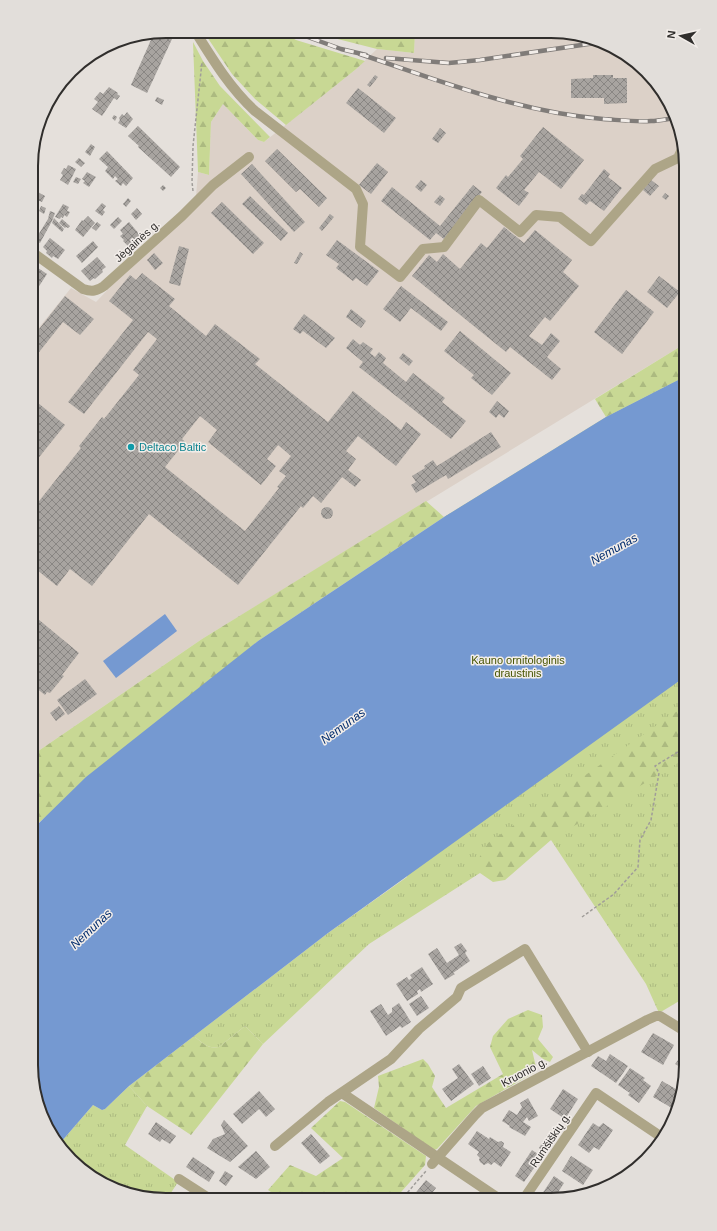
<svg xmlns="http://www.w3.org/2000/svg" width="717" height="1231" viewBox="0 0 717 1231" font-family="Arial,sans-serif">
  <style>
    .built { fill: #dcd1c8 }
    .grass { fill: url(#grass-tufts) }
    .forest { fill: url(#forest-firs) }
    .water { fill: #7599d1 }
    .building { fill: url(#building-cross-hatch); fill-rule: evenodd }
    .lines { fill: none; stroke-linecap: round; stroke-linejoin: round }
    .path { stroke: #a09d99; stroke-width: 1.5; stroke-dasharray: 3 2; stroke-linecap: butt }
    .street { stroke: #ada587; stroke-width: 10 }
    .rail-casing { stroke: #807c79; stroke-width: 4.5 }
    .rail { stroke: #f2ede9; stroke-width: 3; stroke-dasharray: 9; stroke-linecap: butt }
    .culture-dot { fill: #0f9aa8; stroke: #f2ede9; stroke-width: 1.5 }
    .labels { text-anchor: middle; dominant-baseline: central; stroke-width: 3; stroke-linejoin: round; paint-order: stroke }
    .street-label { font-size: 11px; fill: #302e2c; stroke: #f2ede9 }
    .culture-label { font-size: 11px; fill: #0d838f; stroke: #f2ede9; text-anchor: start }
    .park-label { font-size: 11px; fill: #485503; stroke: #f2ede9 }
    .water-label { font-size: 12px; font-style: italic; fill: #002c6e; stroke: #f2ede9 }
    .rim { fill: none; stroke: #302e2c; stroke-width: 2 }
  </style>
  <defs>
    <pattern id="grass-tufts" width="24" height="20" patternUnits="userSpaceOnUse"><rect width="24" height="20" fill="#c8d894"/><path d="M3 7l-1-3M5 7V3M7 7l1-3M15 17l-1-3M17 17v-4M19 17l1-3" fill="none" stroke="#acba80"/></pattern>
    <pattern id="forest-firs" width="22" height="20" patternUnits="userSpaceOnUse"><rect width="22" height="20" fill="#c8d894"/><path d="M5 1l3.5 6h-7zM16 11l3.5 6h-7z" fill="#acba80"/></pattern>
    <pattern id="building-cross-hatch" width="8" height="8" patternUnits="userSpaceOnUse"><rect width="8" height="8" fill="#a8a4a0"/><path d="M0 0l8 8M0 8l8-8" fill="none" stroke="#898683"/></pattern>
  </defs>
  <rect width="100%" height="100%" fill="#e5e0db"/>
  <!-- built -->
  <path class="built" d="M 415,33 L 577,34 L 640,64 L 679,123 L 686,166 L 686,343 L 202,639 L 31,756 L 32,336 L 71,288 L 96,302 L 196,197 L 198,172 L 209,175 L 211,122 L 223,104 L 258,140 L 264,142 L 355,70 L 377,49 L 414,53 Z"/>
  <!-- grass -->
  <g class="grass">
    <path d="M 686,376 L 686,997 L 659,1013 L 646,984 L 551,840 L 480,867 L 480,873 L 369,944 L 263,1044 L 245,1026 L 219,1047 C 208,1049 202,1043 194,1036 L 328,933 L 407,877 L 444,517 L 606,417 Z"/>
    <path d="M 129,1086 L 147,1106 L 125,1145 L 178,1182 L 167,1199 L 148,1199 L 107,1186 L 77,1167 L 61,1142 L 93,1105 L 102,1110 L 105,1109 Z"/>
  </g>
  <!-- forest -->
  <g class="forest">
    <path d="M 203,31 L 281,32 L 296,40 L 365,61 L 355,70 L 286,125 L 255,99 L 232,74 Z"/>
    <path d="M 310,32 L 415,33 L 414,53 L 377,49 Z"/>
    <path d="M 193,42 L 203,61 L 220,86 L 270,137 L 264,142 L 258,140 L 223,104 L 211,122 L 209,175 L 198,172 Z"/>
    <path d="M 686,343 L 686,376 L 606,417 L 595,399 Z"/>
    <path d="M 426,501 L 444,517 L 258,641 L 31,829 L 31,756 L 202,639 Z"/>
    <path d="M 686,705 L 686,758 L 551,840 L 505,880 L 493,882 L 480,873 L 479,858 L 488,843 Z"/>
    <path d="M 528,1010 L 542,1015 L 543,1027 L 538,1039 L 553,1057 L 550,1062 L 543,1059 L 532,1050 L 537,1071 L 476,1106 L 437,1149 L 434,1150 L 374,1108 L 379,1087 L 378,1076 L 423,1059 L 428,1064 L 435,1076 L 432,1087 L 446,1108 L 503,1074 L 490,1047 L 493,1036 L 508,1019 Z"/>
    <path d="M 245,1026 L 263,1044 L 191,1135 L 147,1106 L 129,1086 L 194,1036 C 202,1043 208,1049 219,1047 Z"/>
    <path d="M 340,1101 L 345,1102 L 426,1156 L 425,1165 L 394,1200 L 281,1199 L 268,1190 L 290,1165 L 316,1176 L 343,1158 L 311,1128 Z"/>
  </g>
  <!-- water -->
  <g class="water">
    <path d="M 686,376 L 686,676 L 328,933 L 129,1086 L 105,1109 L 102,1110 L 93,1105 L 61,1142 L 38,1108 L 31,1065 L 31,829 L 39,823 L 86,777 L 258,641 L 444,517 L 606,417 Z"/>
    <path d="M 165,614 L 177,631 L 116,678 L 103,661 Z"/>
  </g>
  <!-- building -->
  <g class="building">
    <path d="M 154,33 L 157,33 L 172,39 L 147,93 L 131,85 Z"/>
    <path d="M 78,64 L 80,65 L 69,82 L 65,80 Z"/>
    <path d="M 375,75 L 378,77 L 370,87 L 367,85 Z"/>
    <path d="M 593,75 L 613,75 L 613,78 L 627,78 L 627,103 L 604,104 L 604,98 L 571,98 L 571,79 L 593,78 Z"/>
    <path d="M 63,83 L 67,86 L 64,90 L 60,87 Z"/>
    <path d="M 109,87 L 118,93 L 117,94 L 120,96 L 117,100 L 114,98 L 102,116 L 92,109 L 98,102 L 94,99 L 100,92 L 103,94 Z"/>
    <path d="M 358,88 L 396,118 L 384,133 L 346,103 Z"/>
    <path d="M 157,97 L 164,100 L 162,105 L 155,101 Z"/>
    <path d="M 127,112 L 133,119 L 126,128 L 118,123 L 120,120 L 119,118 L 122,114 L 124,116 Z"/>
    <path d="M 114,115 L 117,117 L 115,121 L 112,118 Z"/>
    <path d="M 138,126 L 180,167 L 171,177 L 138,147 L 139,146 L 128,136 Z"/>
    <path d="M 543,127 L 584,160 L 561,189 L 539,172 L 524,190 L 529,193 L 519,206 L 496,188 L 506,175 L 508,177 L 523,159 L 520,156 Z"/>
    <path d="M 440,128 L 446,133 L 438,143 L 432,139 Z"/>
    <path d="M 91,144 L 95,147 L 90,156 L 85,152 Z"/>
    <path d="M 32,149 L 39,152 L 34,162 L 32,161 Z"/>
    <path d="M 277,149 L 327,198 L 319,207 L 300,189 L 296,192 L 265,161 Z"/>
    <path d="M 107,151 L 133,178 L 126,186 L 123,183 L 121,186 L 115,181 L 118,179 L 115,176 L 113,179 L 105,171 L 108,167 L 99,159 Z"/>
    <path d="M 79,158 L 85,163 L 81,167 L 75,162 Z"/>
    <path d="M 377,163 L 388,172 L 371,194 L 359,185 Z"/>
    <path d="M 252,164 L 305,222 L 294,232 L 241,174 Z"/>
    <path d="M 68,165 L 76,169 L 68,185 L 60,180 L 63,175 L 61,173 L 64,168 L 66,169 Z"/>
    <path d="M 604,169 L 610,174 L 608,177 L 622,188 L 604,211 L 590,201 L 586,205 L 578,199 L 582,194 L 584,195 Z"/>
    <path d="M 32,172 L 38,175 L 36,179 L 32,177 Z"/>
    <path d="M 87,172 L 96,177 L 89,187 L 83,183 L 85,181 L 82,179 Z"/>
    <path d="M 76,177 L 81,179 L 78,184 L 73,182 Z"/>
    <path d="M 421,180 L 427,185 L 421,192 L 415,187 Z"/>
    <path d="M 651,180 L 659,186 L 650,196 L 643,190 Z"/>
    <path d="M 163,185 L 166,188 L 163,191 L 160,188 Z"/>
    <path d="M 473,185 L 482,192 L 444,239 L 436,233 L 430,240 L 381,201 L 392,187 L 440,226 Z"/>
    <path d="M 36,191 L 45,196 L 42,202 L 37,200 L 37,201 L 32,199 Z"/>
    <path d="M 665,193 L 669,196 L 666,200 L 662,197 Z"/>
    <path d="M 440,195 L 445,199 L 440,206 L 434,202 Z"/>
    <path d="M 250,196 L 288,233 L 281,241 L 242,204 Z"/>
    <path d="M 128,198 L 131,201 L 126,207 L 123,204 Z"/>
    <path d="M 222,202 L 264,243 L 253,254 L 211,213 Z"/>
    <path d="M 102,203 L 106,206 L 103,210 L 105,212 L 102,216 L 95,211 Z"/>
    <path d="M 63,204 L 69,207 L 67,211 L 70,212 L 67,217 L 64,215 L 63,218 L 61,217 L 60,219 L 55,217 Z"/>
    <path d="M 41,206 L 46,208 L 44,214 L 39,211 Z"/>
    <path d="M 137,208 L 142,214 L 136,220 L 131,214 Z"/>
    <path d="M 50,211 L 55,213 L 52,221 L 40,243 L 35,240 L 48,219 Z"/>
    <path d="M 330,214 L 334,217 L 322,231 L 319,228 Z"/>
    <path d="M 88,216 L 95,223 L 83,237 L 75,230 L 82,220 L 83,221 Z"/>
    <path d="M 118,217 L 122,221 L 114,229 L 110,225 Z"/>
    <path d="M 54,218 L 64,229 L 62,232 L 52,223 Z"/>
    <path d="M 62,219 L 70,226 L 68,228 L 66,227 L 65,228 L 59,223 Z"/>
    <path d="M 32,221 L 38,223 L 32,236 Z"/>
    <path d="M 97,222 L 101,225 L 96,231 L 92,228 Z"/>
    <path d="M 129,222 L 140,235 L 137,238 L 139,241 L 137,243 L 139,245 L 136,247 L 135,246 L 131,249 L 123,241 L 124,240 L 120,236 L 123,234 L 120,230 Z"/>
    <path d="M 504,227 L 524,243 L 535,230 L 572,260 L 563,272 L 579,286 L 550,321 L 545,317 L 529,336 L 542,345 L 551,333 L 560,341 L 547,357 L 561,369 L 552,380 L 510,347 L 506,352 L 412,276 L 429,255 L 437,262 L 443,254 L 460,269 L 481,243 L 487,248 Z"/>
    <path d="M 50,238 L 65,250 L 58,259 L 53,256 L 52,258 L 46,253 L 47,251 L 43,247 Z"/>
    <path d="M 337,240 L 379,271 L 367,286 L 356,278 L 353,281 L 336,268 L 339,264 L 326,255 Z"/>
    <path d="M 93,241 L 98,247 L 82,263 L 76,256 Z"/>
    <path d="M 179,246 L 189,249 L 180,286 L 169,283 Z"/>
    <path d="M 300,252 L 303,254 L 297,264 L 294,263 Z"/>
    <path d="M 154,253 L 163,263 L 155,270 L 147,260 Z"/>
    <path d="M 97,257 L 106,267 L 102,270 L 103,272 L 95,279 L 94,278 L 90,281 L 81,271 Z"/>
    <path d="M 32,264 L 47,274 L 32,297 Z"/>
    <path d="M 142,273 L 175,299 L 169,306 L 206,336 L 215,324 L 260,359 L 255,364 L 328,422 L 353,391 L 401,430 L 406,422 L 421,434 L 396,466 L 358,436 L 346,451 L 356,459 L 348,470 L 361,480 L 355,487 L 342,477 L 321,503 L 313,496 L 303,508 L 301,506 L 238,585 L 149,514 L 92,586 L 70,569 L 57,586 L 32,566 L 32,510 L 81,448 L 79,446 L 102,417 L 104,419 L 139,375 L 133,370 L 157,339 L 148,332 L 84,414 L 68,402 L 133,320 L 109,301 L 130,275 L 136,280 ZM 200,416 L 217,430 L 208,442 L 261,485 L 276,466 L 267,459 L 278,445 L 291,456 L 279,471 L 286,476 L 277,487 L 279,488 L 245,531 L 165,467 L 185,442 L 182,439 Z"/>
    <path d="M 659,276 L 680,292 L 667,308 L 647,292 Z"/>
    <path d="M 401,286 L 448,322 L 441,331 L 411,308 L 400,322 L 383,309 Z"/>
    <path d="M 626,290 L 654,312 L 622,354 L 594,332 Z"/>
    <path d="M 65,296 L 94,319 L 80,335 L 63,322 L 32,361 L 32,338 Z"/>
    <path d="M 351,309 L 366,321 L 361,328 L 346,317 Z"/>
    <path d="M 304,314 L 335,338 L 326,348 L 303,331 L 300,334 L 293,329 Z"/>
    <path d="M 460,331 L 511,373 L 492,395 L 471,378 L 474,375 L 444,351 Z"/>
    <path d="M 353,339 L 360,345 L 363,342 L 373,349 L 370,353 L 375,357 L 379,352 L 386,358 L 383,363 L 406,382 L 413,373 L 445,398 L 442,402 L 466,421 L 451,439 L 359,367 L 363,362 L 346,348 Z"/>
    <path d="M 403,353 L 413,361 L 409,366 L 399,358 Z"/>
    <path d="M 32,398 L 65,425 L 32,466 Z"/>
    <path d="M 497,401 L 509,411 L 504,418 L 499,414 L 496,418 L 489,412 Z"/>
    <path d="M 491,432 L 501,447 L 448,479 L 446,475 L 416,493 L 411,485 L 416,482 L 412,476 L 425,468 L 424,466 L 433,460 L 437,466 Z"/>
    <circle cx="327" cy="513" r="6"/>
    <path d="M 32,614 L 79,653 L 62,675 L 64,676 L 50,693 L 47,692 L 45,695 L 31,684 Z"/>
    <path d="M 85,679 L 97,694 L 68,715 L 57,700 Z"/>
    <path d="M 59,706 L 65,714 L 56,721 L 50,713 Z"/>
    <path d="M 461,943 L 467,951 L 465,953 L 470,961 L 453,973 L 455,974 L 445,980 L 428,954 L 437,948 L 447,963 L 459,955 L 454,947 Z"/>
    <path d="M 422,967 L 433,984 L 421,992 L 420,989 L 417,991 L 418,994 L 407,1001 L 396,984 L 407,977 L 409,980 L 412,978 L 410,975 Z"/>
    <path d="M 421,996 L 429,1008 L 417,1016 L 409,1004 Z"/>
    <path d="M 399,1003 L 411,1022 L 402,1028 L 400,1026 L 386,1036 L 370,1011 L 381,1004 L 388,1015 L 392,1012 L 392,1008 Z"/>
    <path d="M 653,1033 L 674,1045 L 663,1065 L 641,1052 Z"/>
    <path d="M 683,1053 L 686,1055 L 685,1075 L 678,1071 L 680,1067 L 675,1064 Z"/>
    <path d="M 610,1054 L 628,1066 L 616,1083 L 591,1066 L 598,1056 L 606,1061 Z"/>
    <path d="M 459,1064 L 474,1084 L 451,1101 L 442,1089 L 458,1078 L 452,1069 Z"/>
    <path d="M 483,1066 L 491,1078 L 479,1086 L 471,1074 Z"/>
    <path d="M 630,1068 L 645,1078 L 643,1080 L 651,1086 L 639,1103 L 628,1095 L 630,1093 L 618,1085 Z"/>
    <path d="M 662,1081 L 681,1092 L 677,1111 L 653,1097 Z"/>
    <path d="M 563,1089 L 578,1099 L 565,1119 L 550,1109 Z"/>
    <path d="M 259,1091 L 275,1109 L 266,1117 L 259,1109 L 242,1124 L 233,1114 Z"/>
    <path d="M 528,1098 L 538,1116 L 529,1121 L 527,1117 L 523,1122 L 531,1127 L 525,1136 L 509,1127 L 510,1126 L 502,1121 L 509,1110 L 517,1115 L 522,1107 L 520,1103 Z"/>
    <path d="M 224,1120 L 248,1146 L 230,1162 L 207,1148 L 213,1139 L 225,1134 L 221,1125 Z"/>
    <path d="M 156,1122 L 176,1136 L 170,1144 L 162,1139 L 160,1142 L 148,1134 Z"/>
    <path d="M 593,1123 L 599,1127 L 603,1123 L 613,1130 L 599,1150 L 594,1147 L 589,1153 L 578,1145 Z"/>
    <path d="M 477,1131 L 489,1139 L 490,1137 L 498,1142 L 501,1141 L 504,1143 L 503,1147 L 511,1152 L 501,1167 L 494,1162 L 491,1165 L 488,1163 L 484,1165 L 480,1162 L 479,1159 L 480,1158 L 477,1155 L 479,1152 L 468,1144 Z"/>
    <path d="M 311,1134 L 330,1156 L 320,1164 L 301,1143 Z"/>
    <path d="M 547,1135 L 553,1139 L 545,1152 L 539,1148 Z"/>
    <path d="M 532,1150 L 542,1157 L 524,1182 L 515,1176 Z"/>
    <path d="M 256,1151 L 270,1167 L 256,1179 L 238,1167 Z"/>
    <path d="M 571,1156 L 593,1170 L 583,1185 L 562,1171 Z"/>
    <path d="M 193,1157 L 215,1172 L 209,1182 L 186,1167 Z"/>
    <path d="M 225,1171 L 233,1176 L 226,1186 L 219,1181 Z"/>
    <path d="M 554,1176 L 564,1183 L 557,1194 L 563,1198 L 551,1200 L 538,1200 Z"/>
    <path d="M 426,1180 L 436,1188 L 429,1197 L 432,1200 L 410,1200 Z"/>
  </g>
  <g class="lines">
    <!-- path -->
    <g class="path">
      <path d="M 193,191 L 192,182 L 193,146 L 202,62"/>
      <path d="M 582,917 L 614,894 L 638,867 L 640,840 L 651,820 L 659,773 L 655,766 L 686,747"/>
      <path d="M 401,1200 L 426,1171"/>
    </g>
    <!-- street -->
    <g class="street">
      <path d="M 195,31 C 213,60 230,88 255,111 L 356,189 L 363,204 L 360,247 L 400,277 L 423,249 L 444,247 L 479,200 L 520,232 L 536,215 L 560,217 L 591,241 L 655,169 L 678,158 L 683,147"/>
      <path d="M 32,252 L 83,289 C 92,292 97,291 104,286 L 182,216 L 213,185 L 249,157"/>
      <path d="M 342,1093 L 501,1200"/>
      <path d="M 275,1146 L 328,1102 L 391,1059 L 419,1029 L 457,997 L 461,988 L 525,949 L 588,1052"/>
      <path d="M 432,1164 L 475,1115 L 482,1108 L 647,1020 L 656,1016 L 660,1016 L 686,1032"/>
      <path d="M 179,1179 L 210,1199"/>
      <path d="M 523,1200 L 596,1093 L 663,1138"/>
    </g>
    <!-- rail casing -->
    <g class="rail-casing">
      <g id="rail">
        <path d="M 294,32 L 341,49 L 366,55"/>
        <path d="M 360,54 C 440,81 519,112 603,119 C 619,120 635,122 651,121 C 659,121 667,119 675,118"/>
        <path d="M 386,58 L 449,63 L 480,60 L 595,43"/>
      </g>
    </g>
    <!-- rail -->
    <use href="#rail" class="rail"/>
  </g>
  <!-- markers -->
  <circle class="culture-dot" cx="131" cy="447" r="4"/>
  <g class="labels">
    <!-- street labels -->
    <g class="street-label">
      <text transform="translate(137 241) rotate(-42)">Jėgainės g.</text>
      <text transform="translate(524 1072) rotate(-28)">Kruonio g.</text>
      <text transform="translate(550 1140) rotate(-56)">Rumšiškių g.</text>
    </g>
    <!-- culture labels -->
    <g class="culture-label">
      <text x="139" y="447">Deltaco Baltic</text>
    </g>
    <!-- park labels -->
    <g class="park-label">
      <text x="518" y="660">Kauno ornitologinis<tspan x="518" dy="13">draustinis</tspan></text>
    </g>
    <!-- water labels -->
    <g class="water-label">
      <text transform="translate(614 549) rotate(-29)">Nemunas</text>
      <text transform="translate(343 726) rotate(-36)">Nemunas</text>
      <text transform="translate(91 929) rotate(-43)">Nemunas</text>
    </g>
  </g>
  <!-- crop -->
  <path d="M0 0H717V1231H0ZM166 38H551A128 128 0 0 1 679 166V1065A128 128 0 0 1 551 1193H166A128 128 0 0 1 38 1065V166A128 128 0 0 1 166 38Z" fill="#e2deda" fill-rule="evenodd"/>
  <path class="rim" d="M166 38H551A128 128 0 0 1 679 166V1065A128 128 0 0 1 551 1193H166A128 128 0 0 1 38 1065V166A128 128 0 0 1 166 38Z"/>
  <!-- north arrow -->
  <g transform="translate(681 36) rotate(278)" stroke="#f2ede9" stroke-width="3" paint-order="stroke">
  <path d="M0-3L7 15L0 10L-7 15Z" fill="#302e2c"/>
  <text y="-6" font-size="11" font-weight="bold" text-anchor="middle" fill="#302e2c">N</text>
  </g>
</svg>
